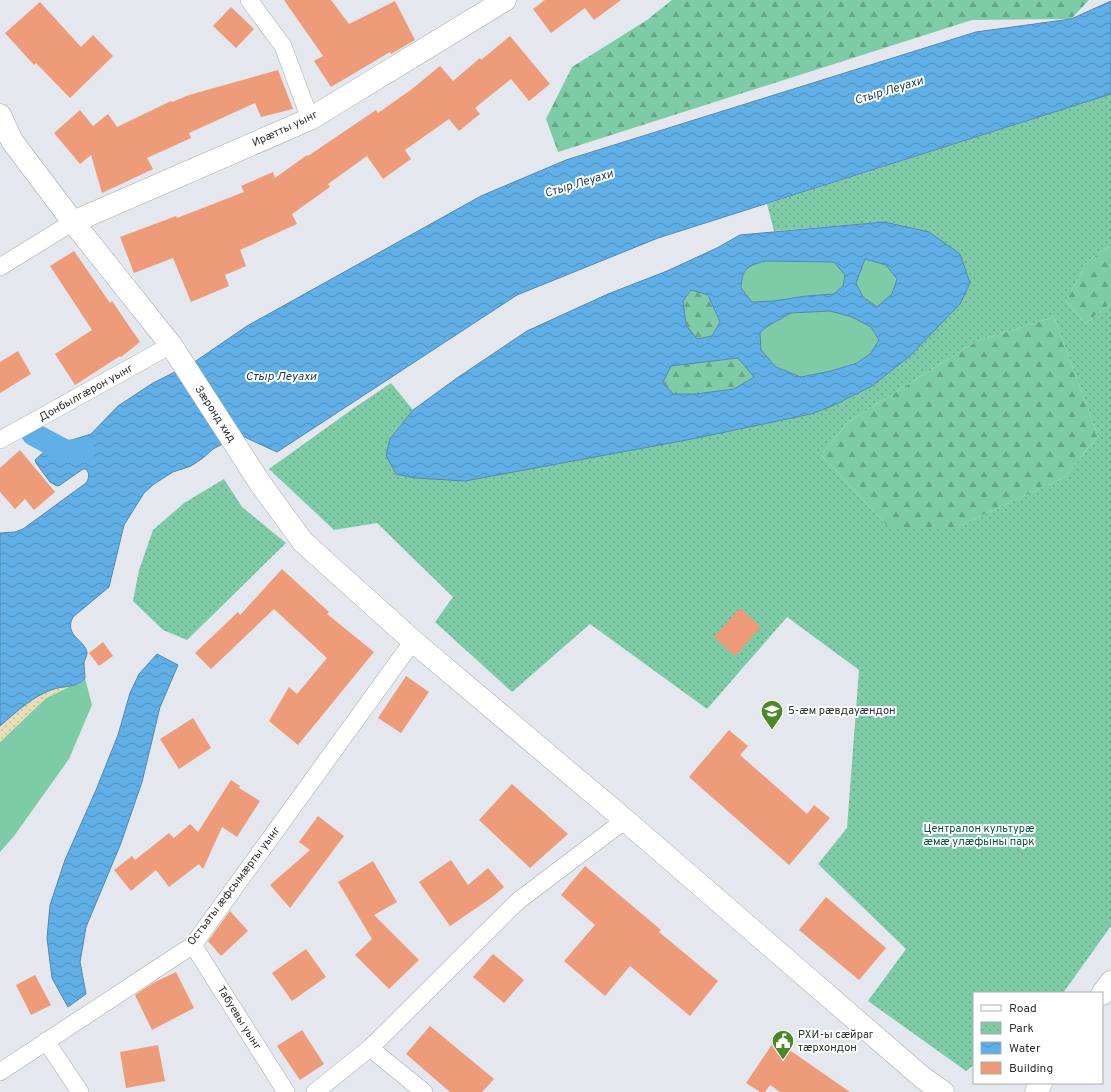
<svg xmlns="http://www.w3.org/2000/svg" width="1111" height="1092" viewBox="0 0 1111 1092" font-family="Overpass,sans-serif">
  <style>
    .green { fill: #7ecca7 }
    .forest { fill: url(#forest-firs) }
    .sand { fill: url(#sand-dots) }
    .park { fill: url(#park-dots); fill-rule: evenodd }
    .water { fill: url(#water-waves); stroke: #5189b0; fill-rule: evenodd }
    .lines { fill: none; stroke-linecap: round; stroke-linejoin: round }
    .canal { stroke: #60afe6; stroke-width: 23 }
    .building { fill: #ee9b79 }
    .street-casing { stroke: #a6a8af; stroke-width: 18 }
    .secondary-casing { stroke: #a6a8af; stroke-width: 23 }
    .street { stroke: #fff; stroke-width: 17 }
    .secondary { stroke: #fff; stroke-width: 22 }
    .labels { text-anchor: middle; dominant-baseline: central; stroke-width: 4; stroke-linejoin: round; paint-order: stroke }
    .street-label { font-size: 11px; fill: #2e2f31; stroke: #fff }
    .poi-label { font-size: 11px; fill: #2e2f31; stroke: #fff; text-anchor: start }
    .park-label { font-size: 11px; fill: #035438; stroke: #fff }
    .water-label { font-size: 12px; font-style: italic; fill: #183a51; stroke: #fff }
  </style>
  <defs>
    <pattern id="forest-firs" width="22" height="20" patternUnits="userSpaceOnUse"><rect width="22" height="20" fill="#7ecca7"/><path d="M5 1l3.5 6h-7zM16 11l3.5 6h-7z" fill="#68a689"/></pattern>
    <pattern id="sand-dots" width="8" height="8" patternUnits="userSpaceOnUse"><rect width="8" height="8" fill="#e7deb8"/><path d="M2 2h.1M6 6h.1" fill="none" stroke="#c6bf9f" stroke-width="1.8" stroke-linecap="round"/></pattern>
    <pattern id="park-dots" width="8" height="8" patternUnits="userSpaceOnUse"><rect width="8" height="8" fill="#7ecca7"/><path d="M2 2h.1M6 6h.1" fill="none" stroke="#68a689" stroke-width="1.8" stroke-linecap="round"/></pattern>
    <pattern id="water-waves" width="16" height="10" patternUnits="userSpaceOnUse"><rect width="16" height="10" fill="#60afe6"/><path d="M0 5q4-4 8 0t8 0" fill="none" stroke="#508fbb"/></pattern>
  </defs>
  <rect width="100%" height="100%" fill="#e4e7ed"/>
  <!-- green -->
  <g class="green">
    <path d="M 865,259 L 886,265 L 897,279 L 892,294 L 877,307 L 863,297 L 856,283 Z"/>
    <path d="M 765,261 L 834,262 L 845,275 L 843,286 L 834,294 L 806,296 L 774,301 L 752,302 L 741,288 C 742,268 747,268 765,261 Z"/>
    <path d="M 830,311 L 852,317 L 871,327 L 879,340 L 871,353 L 857,363 L 831,371 L 801,377 L 776,367 L 761,350 L 760,332 L 768,326 L 791,313 Z"/>
    <path d="M 85,678 L 92,705 L 69,759 L 14,836 L 0,852 L 0,742 L 46,698 L 73,685 L 78,685 Z"/>
  </g>
  <!-- forest -->
  <g class="forest">
    <path d="M 672,0 L 1089,0 L 1071,19 L 972,20 L 558,152 L 546,119 L 572,67 L 647,20 Z"/>
    <path d="M 1111,245 L 1111,303 L 1085,324 L 1066,301 L 1088,261 Z"/>
    <path d="M 691,290 L 708,295 L 720,322 L 712,336 L 697,339 L 686,325 L 683,301 Z"/>
    <path d="M 1054,317 L 1098,436 L 1065,477 L 957,527 L 888,527 L 821,455 L 848,422 L 977,341 Z"/>
    <path d="M 738,358 L 754,377 L 734,389 L 696,394 L 673,394 L 663,382 L 671,366 Z"/>
  </g>
  <!-- sand -->
  <path class="sand" d="M 73,685 L 46,698 L 0,742 L 0,726 C 15,713 32,696 52,689 C 58,687 66,686 73,685 Z"/>
  <!-- park -->
  <g class="park">
    <path d="M 1111,94 L 1111,245 L 1088,261 L 1066,301 L 1085,324 L 1111,303 L 1111,926 L 1063,993 L 974,993 L 974,1065 L 966,1071 L 868,1001 L 906,949 L 818,864 L 847,828 L 859,670 L 787,617 L 707,709 L 590,624 L 512,692 L 435,622 L 453,597 L 377,523 L 334,530 L 269,469 L 354,408 L 391,383 L 413,410 L 390,439 L 386,455 L 396,474 L 465,481 L 692,439 L 811,414 L 830,407 L 872,386 L 911,355 L 960,304 L 970,283 L 960,254 L 884,222 L 774,231 L 767,204 ZM 1054,317 L 1098,436 L 1065,477 L 957,527 L 888,527 L 821,455 L 848,422 L 977,341 Z"/>
    <path d="M 224,479 L 242,507 L 286,543 L 187,640 L 163,630 L 133,601 L 139,570 L 153,530 L 184,503 Z"/>
  </g>
  <!-- water -->
  <g class="water">
    <path d="M 1111,1 L 1111,94 L 658,238 L 517,295 L 277,452 L 240,435 L 213,449 L 203,458 L 191,466 L 173,472 L 154,484 L 144,493 L 124,525 L 109,587 L 73,617 C 63,636 86,640 87,653 C 87,656 85,659 84,662 C 84,668 85,673 85,678 C 77,689 63,685 51,690 C 32,697 15,713 0,726 L 0,533 L 15,532 L 23,529 L 86,483 C 89,478 90,474 86,469 L 83,469 L 60,485 L 57,486 L 50,482 L 36,463 L 35,460 L 46,450 L 56,445 L 91,434 L 118,406 L 153,383 L 193,363 L 247,326 L 481,196 L 566,160 L 976,32 L 1071,19 Z"/>
    <path d="M 884,222 L 929,232 L 960,254 L 970,283 L 960,304 L 911,355 L 872,386 L 830,407 L 811,414 L 692,439 L 465,481 L 415,478 L 396,474 L 386,455 L 390,439 L 413,410 L 457,378 L 527,331 L 608,294 L 667,271 L 717,248 L 740,235 ZM 865,259 L 886,265 L 897,279 L 892,294 L 877,307 L 863,297 L 856,283 ZM 765,261 L 834,262 L 845,275 L 843,286 L 834,294 L 806,296 L 774,301 L 752,302 L 741,288 C 742,268 747,267 765,261 ZM 691,290 L 708,295 L 720,322 L 712,336 L 697,339 L 686,325 L 683,301 ZM 830,311 L 852,317 L 871,327 L 879,340 L 871,353 L 857,363 L 831,371 L 801,377 L 776,367 L 761,350 L 760,332 L 768,326 L 791,313 ZM 738,358 L 754,377 L 734,389 L 696,394 L 673,394 L 663,382 L 671,366 Z"/>
    <path d="M 157,654 L 178,665 L 160,707 L 142,782 L 121,843 L 86,927 L 80,962 L 86,994 L 68,1007 L 52,978 L 47,938 L 50,905 L 65,860 L 96,790 L 118,735 L 130,693 L 139,674 Z"/>
  </g>
  <g class="lines">
    <!-- canal -->
    <path class="canal" d="M 33,434 L 65,451 L 84,451"/>
  </g>
  <!-- building -->
  <g class="building">
    <path d="M 284,0 L 331,0 L 349,24 L 395,1 L 415,40 L 391,54 L 390,52 L 331,87 L 314,61 L 323,56 Z"/>
    <path d="M 545,0 L 621,0 L 594,20 L 585,8 L 551,33 L 533,9 Z"/>
    <path d="M 40,2 L 81,47 L 93,35 L 113,56 L 70,98 L 36,63 L 34,65 L 5,33 Z"/>
    <path d="M 231,7 L 254,29 L 236,48 L 213,26 Z"/>
    <path d="M 510,36 L 550,84 L 529,101 L 511,79 L 475,108 L 480,114 L 459,131 L 449,119 L 405,150 L 411,159 L 383,179 L 367,156 L 328,184 L 330,187 L 292,214 L 297,224 L 240,250 L 246,266 L 225,275 L 229,286 L 191,302 L 173,258 L 134,273 L 120,237 L 176,216 L 177,218 L 244,192 L 241,186 L 273,172 L 275,178 L 307,155 L 308,156 L 376,110 L 378,113 L 412,89 L 440,66 L 453,81 L 480,58 L 481,60 Z"/>
    <path d="M 278,70 L 293,109 L 261,117 L 255,103 L 189,133 L 191,138 L 147,158 L 153,169 L 102,193 L 91,155 L 80,164 L 54,133 L 80,110 L 93,126 L 108,114 L 117,127 L 171,101 L 172,102 L 189,95 Z"/>
    <path d="M 74,251 L 110,303 L 112,301 L 140,342 L 121,357 L 120,356 L 75,385 L 55,354 L 92,330 L 50,266 Z"/>
    <path d="M 18,351 L 31,374 L 0,393 L 0,362 Z"/>
    <path d="M 20,450 L 55,492 L 34,510 L 25,499 L 15,509 L 0,492 L 0,468 Z"/>
    <path d="M 282,569 L 329,612 L 327,614 L 374,652 L 298,745 L 269,721 L 289,687 L 297,694 L 327,658 L 274,609 L 211,669 L 195,653 L 238,612 L 240,615 Z"/>
    <path d="M 740,608 L 761,627 L 735,656 L 714,637 Z"/>
    <path d="M 103,642 L 113,656 L 99,666 L 89,653 Z"/>
    <path d="M 406,676 L 429,692 L 401,733 L 378,718 Z"/>
    <path d="M 193,718 L 211,748 L 179,769 L 160,739 Z"/>
    <path d="M 729,730 L 748,746 L 740,755 L 807,814 L 814,805 L 830,818 L 789,865 L 689,777 Z"/>
    <path d="M 231,780 L 240,786 L 239,788 L 260,801 L 237,837 L 222,827 L 203,869 L 199,864 L 169,887 L 156,870 L 131,891 L 114,870 L 132,856 L 135,860 L 169,833 L 174,838 L 190,824 L 198,832 Z"/>
    <path d="M 512,784 L 568,834 L 530,868 L 479,820 Z"/>
    <path d="M 318,816 L 344,836 L 290,908 L 270,885 L 310,850 L 299,842 Z"/>
    <path d="M 451,860 L 468,885 L 488,868 L 504,887 L 491,898 L 450,926 L 419,882 Z"/>
    <path d="M 373,861 L 397,902 L 374,915 L 419,960 L 389,989 L 355,955 L 372,939 L 338,882 Z"/>
    <path d="M 585,866 L 661,930 L 659,932 L 718,981 L 690,1016 L 630,966 L 605,996 L 564,961 L 595,925 L 561,895 Z"/>
    <path d="M 826,897 L 886,948 L 859,980 L 799,930 Z"/>
    <path d="M 230,911 L 248,931 L 221,956 L 208,941 Z"/>
    <path d="M 306,949 L 326,977 L 292,1001 L 272,973 Z"/>
    <path d="M 493,954 L 524,980 L 504,1003 L 473,977 Z"/>
    <path d="M 176,972 L 194,1008 L 152,1030 L 135,995 L 153,983 Z"/>
    <path d="M 35,975 L 51,1005 L 31,1015 L 16,985 Z"/>
    <path d="M 430,1026 L 494,1079 L 482,1092 L 450,1092 L 406,1054 Z"/>
    <path d="M 302,1030 L 324,1064 L 300,1080 L 277,1046 Z"/>
    <path d="M 775,1040 L 850,1092 L 780,1092 L 770,1085 L 765,1092 L 760,1092 L 746,1083 Z"/>
    <path d="M 158,1045 L 165,1081 L 126,1088 L 120,1052 Z"/>
  </g>
  <g class="lines">
    <!-- street casing -->
    <g class="street-casing">
      <g id="street">
        <path d="M 249,0 L 283,46 L 310,119"/>
        <path d="M 0,267 L 73,222"/>
        <path d="M 0,440 L 171,345"/>
        <path d="M 193,945 L 286,1092"/>
        <path d="M 46,1041 L 80,1092"/>
        <path d="M 370,1048 L 424,1092"/>
        <path d="M 0,1072 L 193,945 L 413,641"/>
        <path d="M 315,1092 L 370,1048 L 518,901 L 625,820"/>
      </g>
    </g>
    <!-- secondary casing -->
    <g class="secondary-casing">
      <g id="secondary">
        <path d="M 0,115 L 12,141 L 73,222 L 171,345 L 260,483 L 303,542 L 413,641 L 625,820 L 923,1078 L 943,1092"/>
        <path d="M 73,222 L 310,119 L 505,0"/>
        <path d="M 1102,994 L 1111,982"/>
        <path d="M 1036,1092 L 1041,1083"/>
      </g>
    </g>
    <!-- street -->
    <use href="#street" class="street"/>
    <!-- secondary -->
    <use href="#secondary" class="secondary"/>
  </g>
  <!-- icons -->
  <defs>
    <g id="school-pin" transform="scale(1.15)"><path d="M0 17L-7.5 6A9.5 9.5 0 1 1 7.5 6Z" fill="#4a8828" stroke="#fff"/><path d="M0-5L7-2L0 1L-7-2ZM-4 1L0 2.5L4 1V4Q0 6-4 4Z" fill="#fff"/></g>
    <g id="civic-pin" transform="scale(1.15)"><path d="M0 17L-7.5 6A9.5 9.5 0 1 1 7.5 6Z" fill="#4a8828" stroke="#fff"/><path d="M-.6-6.5H3V-4.5H.6V-3L4-1V1h2V6H-6V1h2V-1L-.6-3ZM-1.2 2.5V6h2.4V2.5Z" fill="#fff"/></g>
  </defs>
  <g fill-rule="evenodd">
    <use href="#school-pin" x="772" y="711"/>
    <use href="#civic-pin" x="783" y="1041"/>
  </g>
  <g class="labels">
    <!-- street labels -->
    <g class="street-label">
      <text transform="translate(285 129) rotate(-25)">Ирæтты уынг</text>
      <text transform="translate(86 393) rotate(-29)">Донбылгæрон уынг</text>
      <text transform="translate(215 414) rotate(57)">Зæронд хид</text>
      <text transform="translate(234 886) rotate(-53)">Остъаты æфсымæрты уынг</text>
      <text transform="translate(239 1018) rotate(58)">Табуевы уынг</text>
    </g>
    <!-- poi labels -->
    <g class="poi-label">
      <text x="788" y="711">5-æм рӕвдауӕндон</text>
      <text x="798" y="1035">РХИ-ы сæйраг<tspan x="798" dy="13">тæрхондон</tspan></text>
    </g>
    <!-- park labels -->
    <g class="park-label">
      <text x="979" y="829">Централон культурæ<tspan x="979" dy="13">æмæ улæфыны парк</tspan></text>
    </g>
    <!-- water labels -->
    <g class="water-label">
      <text transform="translate(889 91) rotate(-17)">Стыр Леуахи</text>
      <text transform="translate(579 184) rotate(-17)">Стыр Леуахи</text>
      <text x="281" y="377">Стыр Леуахи</text>
    </g>
  </g>
  <!-- legend -->
  <rect x="973" y="992" width="130" height="92" fill="#ffffff" stroke="#abacad"/>
  <rect x="981" y="1005" width="20" height="6" fill="#ffffff" stroke="#abacad"/>
  <text x="1009" y="1012" font-size="12" fill="#2e2f31">Road</text>
  <rect x="981" y="1022" width="20" height="12" fill="url(#park-dots)" stroke="#abacad"/>
  <text x="1009" y="1032" font-size="12" fill="#2e2f31">Park</text>
  <rect x="981" y="1042" width="20" height="12" fill="url(#water-waves)" stroke="#abacad"/>
  <text x="1009" y="1052" font-size="12" fill="#2e2f31">Water</text>
  <rect x="981" y="1062" width="20" height="12" fill="#ee9b79" stroke="#abacad"/>
  <text x="1009" y="1072" font-size="12" fill="#2e2f31">Building</text>
</svg>
